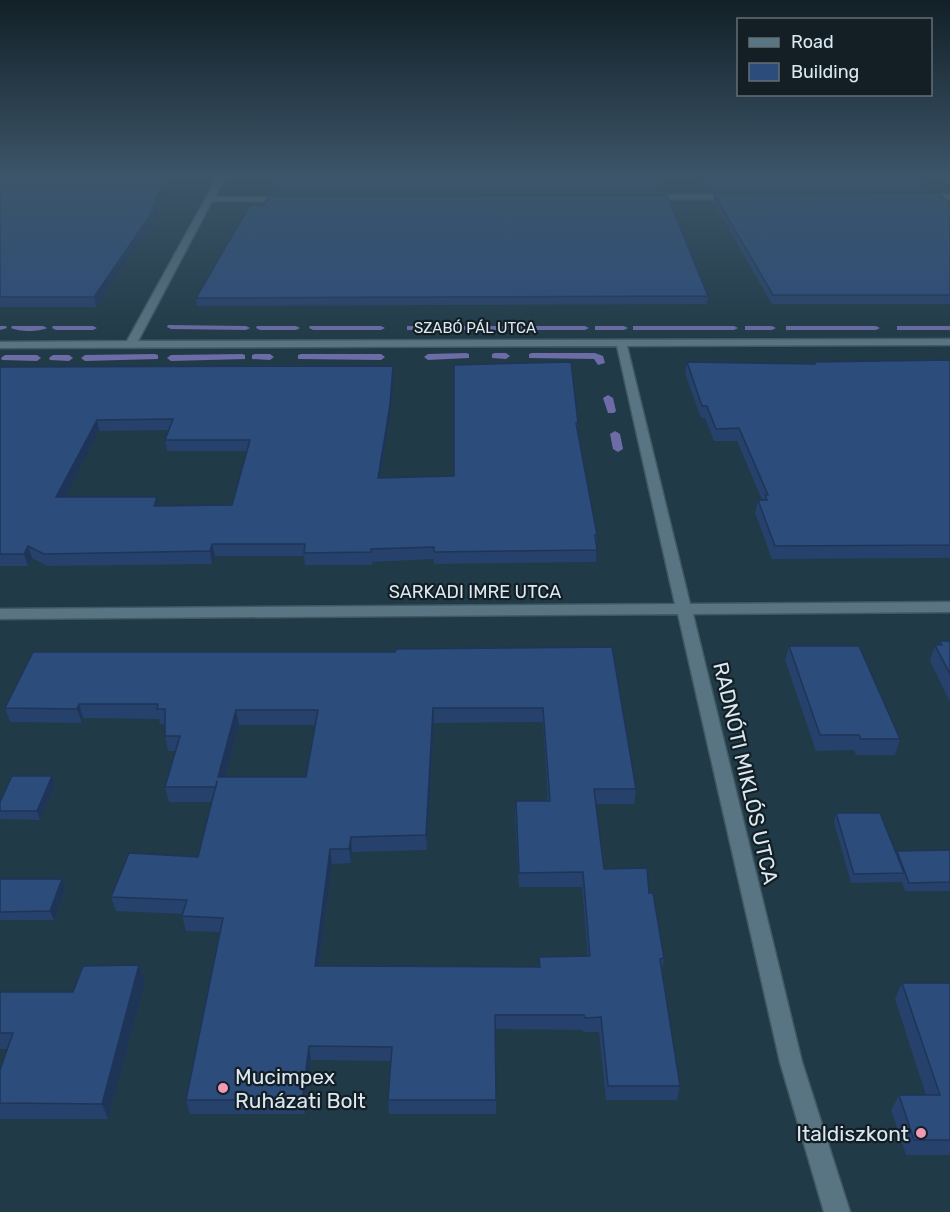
<svg xmlns="http://www.w3.org/2000/svg" width="950" height="1212" viewBox="0 0 950 1212" font-family="Rubik,sans-serif">
  <style>
    .lines { fill: none; stroke-linecap: round; stroke-linejoin: round }
    .stream { fill: #6d6ca6; fill-rule: evenodd }
    .street-casing { stroke: #425964; stroke-width: 3 }
    .street { fill: #597483; fill-rule: evenodd }
    .wall { fill: #26416b; fill-rule: evenodd }
    .shaded-wall { fill: #1f3557 }
    .building { fill: #2c4c7c; stroke: #1f3557; stroke-width: 1.5; fill-rule: evenodd }
    .poi-dot { fill: #f09ab5; stroke: #141f25; stroke-width: 2 }
    .labels { text-anchor: middle; dominant-baseline: central; stroke-width: 4.5; stroke-linejoin: round; paint-order: stroke }
    .far-street-label { font-size: 15px; fill: #dae8f1; stroke: #141f25 }
    .street-label { font-size: 18px; fill: #dae8f1; stroke: #141f25 }
    .near-street-label { font-size: 21px; fill: #dae8f1; stroke: #141f25 }
    .near-poi-label { font-size: 21px; fill: #dae8f1; stroke: #141f25; text-anchor: start }
  </style>
  <rect width="100%" height="100%" fill="#203a47"/>
  <g class="lines">
    <!-- stream -->
    <g class="stream">
      <path d="M 168,325 L 246,326 L 250,328 L 246,330 L 171,329 L 167,327 Z"/>
      <path d="M 0,326 L 6,326 L 7,328 L 0,330 Z"/>
      <path d="M 12,326 L 43,326 L 47,328 C 39,332 19,332 11,328 Z"/>
      <path d="M 53,326 L 93,326 L 97,328 L 93,330 L 56,330 L 52,328 Z"/>
      <path d="M 257,326 L 296,326 L 300,328 L 296,330 L 260,330 L 256,328 Z"/>
      <path d="M 310,326 L 381,326 L 385,328 L 381,330 L 313,330 L 309,328 Z"/>
      <path d="M 407,326 L 472,326 L 476,328 L 472,330 L 407,330 Z"/>
      <path d="M 480,326 L 585,326 L 589,328 L 585,330 L 480,330 Z"/>
      <path d="M 595,326 L 624,326 L 628,328 L 624,330 L 595,330 Z"/>
      <path d="M 633,326 L 734,326 L 738,328 L 734,330 L 633,330 Z"/>
      <path d="M 745,326 L 772,326 L 776,328 L 772,330 L 745,330 Z"/>
      <path d="M 786,326 L 876,326 L 880,328 L 876,330 L 786,330 Z"/>
      <rect x="897" y="326" width="53" height="4"/>
      <path d="M 466,353 L 469,354 L 469,358 L 428,360 L 424,357 L 428,354 Z"/>
      <path d="M 495,353 L 506,353 L 510,356 L 506,359 L 492,358 L 492,354 Z"/>
      <path d="M 532,353 L 595,353 L 603,356 L 605,363 L 598,365 L 594,359 L 529,358 L 529,354 Z"/>
      <path d="M 155,354 L 158,355 L 158,359 L 85,361 L 81,358 L 85,355 Z"/>
      <path d="M 242,354 L 245,355 L 245,359 L 171,361 L 167,358 L 171,355 Z"/>
      <path d="M 255,354 L 270,354 L 274,357 L 270,360 L 252,359 L 252,355 Z"/>
      <path d="M 301,354 L 381,354 L 385,357 L 381,360 L 298,359 L 298,355 Z"/>
      <path d="M 5,355 L 37,355 L 41,358 L 37,361 L 2,360 L 1,358 Z"/>
      <path d="M 53,355 L 69,355 L 73,358 L 69,361 L 50,360 L 49,358 Z"/>
      <path d="M 608,395 L 613,398 L 616,411 L 614,413 L 608,413 L 603,398 Z"/>
      <path d="M 615,431 L 620,434 L 623,449 L 618,452 L 613,449 L 610,434 Z"/>
    </g>
    <!-- street casing -->
    <g class="street-casing">
      <g id="street">
        <path d="M 218,176 L 226,176 L 215,197 L 287,197 L 291,199 L 287,201 L 212,201 L 138,341 L 950,339 L 950,345 L 627,346 L 690,604 L 950,602 L 950,612 L 693,614 L 802,1062 L 850,1212 L 824,1212 L 780,1062 L 678,614 L 0,619 L 0,609 L 675,604 L 617,346 L 0,348 L 0,342 L 127,341 Z"/>
        <path d="M 923,194 L 950,195 L 950,199 L 920,198 L 919,196 Z"/>
        <path d="M 644,195 L 734,195 L 738,197 L 734,199 L 644,199 Z"/>
      </g>
    </g>
    <!-- street -->
    <use href="#street" class="street"/>
  </g>
  <!-- wall -->
  <g class="wall">
    <path d="M 0,176 L 158,205 L 159,209 L 156,214 L 156,217 L 96,307 L 0,307 Z"/>
    <path d="M 698,176 L 916,176 L 929,187 L 927,193 L 708,193 Z"/>
    <path d="M 663,188 L 663,194 L 273,195 L 272,189 Z"/>
    <path d="M 714,194 L 950,204 L 950,304 L 772,304 L 713,202 Z"/>
    <path d="M 708,296 L 707,304 L 197,306 L 196,298 Z"/>
    <path d="M 950,360 L 950,558 L 772,559 L 755,513 L 758,500 L 762,500 L 737,441 L 714,441 L 705,418 L 701,418 L 685,373 L 687,362 L 813,364 L 813,362 Z"/>
    <path d="M 454,365 L 578,423 L 578,431 L 597,535 L 596,562 L 434,564 L 434,559 L 372,562 L 372,565 L 305,565 L 304,556 L 215,556 L 212,564 L 47,566 L 32,558 L 28,566 L 0,566 L 0,367 L 393,366 L 394,377 L 390,416 L 380,478 L 454,476 ZM 169,430 L 165,440 L 167,451 L 247,451 L 232,505 L 159,506 L 65,497 L 99,431 Z"/>
    <path d="M 940,641 L 950,641 L 950,702 L 930,661 L 935,645 L 939,645 Z"/>
    <path d="M 789,646 L 900,739 L 895,755 L 856,755 L 854,750 L 816,751 L 785,660 Z"/>
    <path d="M 612,647 L 636,789 L 634,804 L 596,804 L 604,869 L 649,893 L 664,958 L 662,971 L 680,1086 L 677,1100 L 606,1100 L 599,1032 L 583,1032 L 583,1030 L 496,1029 L 496,1114 L 389,1114 L 388,1100 L 391,1061 L 311,1060 L 305,1114 L 190,1114 L 186,1100 L 220,932 L 186,931 L 182,916 L 183,914 L 116,911 L 111,897 L 198,857 L 212,802 L 169,802 L 165,787 L 176,751 L 168,751 L 165,736 L 165,724 L 160,724 L 159,719 L 83,718 L 82,723 L 10,722 L 5,708 L 395,652 ZM 543,722 L 548,801 L 516,801 L 515,816 L 519,887 L 582,887 L 588,956 L 539,957 L 539,967 L 319,966 L 332,864 L 351,863 L 352,852 L 427,850 L 434,723 ZM 239,725 L 315,725 L 306,777 L 225,777 Z"/>
    <path d="M 55,785 L 40,820 L 0,819 L 0,802 Z"/>
    <path d="M 836,813 L 896,853 L 897,851 L 950,850 L 950,891 L 905,891 L 901,880 L 901,882 L 851,883 L 834,822 Z"/>
    <path d="M 0,879 L 66,888 L 54,920 L 0,920 Z"/>
    <path d="M 139,965 L 145,982 L 108,1119 L 0,1119 L 0,1070 L 8,1049 L 0,1049 L 0,992 L 73,992 Z"/>
    <path d="M 902,983 L 950,983 L 950,1155 L 906,1155 L 891,1110 L 899,1095 L 926,1095 L 895,999 Z"/>
  </g>
  <!-- shaded-wall -->
  <g class="shaded-wall">
    <path d="M 169,176 L 176,176 L 158,205 L 159,209 L 156,214 L 156,217 L 96,307 L 94,297 Z"/>
    <path d="M 393,366 L 394,377 L 390,416 L 378,489 L 378,478 Z"/>
    <path d="M 97,420 L 99,431 L 59,509 L 56,497 Z"/>
    <path d="M 157,497 L 160,509 L 154,506 Z"/>
    <path d="M 212,544 L 215,556 L 212,564 L 210,551 Z"/>
    <path d="M 28,546 L 32,558 L 28,566 L 24,554 Z"/>
    <path d="M 79,704 L 83,718 L 82,723 L 77,709 Z"/>
    <path d="M 433,708 L 434,723 L 427,850 L 426,835 Z"/>
    <path d="M 236,710 L 239,725 L 221,791 L 218,777 Z"/>
    <path d="M 52,776 L 55,785 L 40,820 L 37,811 Z"/>
    <path d="M 351,837 L 352,852 L 351,863 L 349,849 Z"/>
    <path d="M 330,849 L 332,864 L 317,980 L 315,966 Z"/>
    <path d="M 62,879 L 66,888 L 54,920 L 50,911 Z"/>
    <path d="M 139,965 L 145,982 L 108,1119 L 102,1104 Z"/>
    <path d="M 309,1046 L 311,1060 L 305,1114 L 302,1100 Z"/>
  </g>
  <!-- building -->
  <g class="building">
    <path d="M 0,176 L 169,176 L 154,201 L 157,201 L 152,208 L 155,208 L 94,297 L 0,297 Z"/>
    <path d="M 278,176 L 659,176 L 663,188 L 272,189 Z"/>
    <path d="M 701,176 L 916,176 L 929,187 L 709,188 Z"/>
    <path d="M 939,193 L 950,204 L 950,295 L 773,295 L 714,194 Z"/>
    <path d="M 667,195 L 708,296 L 196,298 L 250,205 L 264,205 L 268,196 Z"/>
    <path d="M 950,360 L 950,545 L 775,546 L 758,500 L 767,500 L 765,495 L 768,495 L 739,428 L 716,429 L 707,406 L 702,406 L 687,362 L 815,364 L 813,362 Z"/>
    <path d="M 571,362 L 578,423 L 576,423 L 597,535 L 595,535 L 597,550 L 434,552 L 434,547 L 371,549 L 371,552 L 304,553 L 305,544 L 212,544 L 210,551 L 44,554 L 28,546 L 24,554 L 0,554 L 0,367 L 393,366 L 390,405 L 378,478 L 454,476 L 454,365 ZM 173,419 L 165,440 L 250,440 L 232,505 L 154,506 L 157,497 L 56,497 L 97,420 Z"/>
    <path d="M 940,641 L 950,641 L 950,674 L 935,645 L 942,645 Z"/>
    <path d="M 789,646 L 859,646 L 900,739 L 861,739 L 859,735 L 820,735 Z"/>
    <path d="M 612,647 L 636,789 L 594,789 L 604,869 L 647,868 L 649,893 L 653,893 L 664,958 L 660,959 L 680,1086 L 608,1086 L 601,1017 L 585,1018 L 584,1015 L 495,1015 L 496,1100 L 388,1100 L 392,1047 L 309,1046 L 302,1100 L 186,1100 L 223,918 L 182,916 L 187,900 L 111,897 L 129,853 L 198,857 L 217,781 L 216,787 L 165,787 L 180,736 L 165,736 L 165,709 L 157,709 L 158,704 L 79,704 L 77,709 L 5,708 L 33,652 L 395,652 L 396,649 ZM 433,708 L 543,708 L 550,801 L 516,801 L 519,873 L 583,872 L 590,956 L 539,957 L 540,967 L 315,966 L 330,849 L 349,849 L 351,837 L 426,835 ZM 236,710 L 318,710 L 306,777 L 218,777 Z"/>
    <path d="M 12,776 L 52,776 L 37,811 L 0,811 L 0,802 Z"/>
    <path d="M 836,813 L 880,813 L 904,873 L 854,874 Z"/>
    <path d="M 950,850 L 950,882 L 909,883 L 897,851 Z"/>
    <path d="M 0,879 L 62,879 L 50,911 L 0,912 Z"/>
    <path d="M 139,965 L 102,1104 L 0,1103 L 0,1070 L 13,1033 L 0,1033 L 0,992 L 73,992 L 83,966 Z"/>
    <path d="M 902,983 L 950,983 L 950,1140 L 914,1140 L 899,1095 L 940,1095 Z"/>
  </g>
  <!-- sky -->
  <linearGradient id="sky" x2="0" y2="1"><stop stop-color="#122027"/><stop offset="0.51" stop-color="#3c5569"/><stop offset="1" stop-color="#3c5569" stop-opacity="0"/></linearGradient>
  <rect width="950" height="345" fill="url(#sky)"/>
  <!-- markers -->
  <g class="poi-dot">
    <circle cx="223" cy="1088" r="6"/>
    <circle cx="921" cy="1133" r="6"/>
  </g>
  <g class="labels">
    <!-- far-street labels -->
    <g class="far-street-label">
      <text x="475" y="328">SZABÓ PÁL UTCA</text>
    </g>
    <!-- street labels -->
    <g class="street-label">
      <text x="475" y="592">SARKADI IMRE UTCA</text>
    </g>
    <!-- near-street labels -->
    <g class="near-street-label">
      <text transform="translate(746 773) rotate(77)">RADNÓTI MIKLÓS UTCA</text>
    </g>
    <!-- near-poi labels -->
    <g class="near-poi-label">
      <text x="235" y="1076">Mucimpex<tspan x="235" dy="24">Ruházati Bolt</tspan></text>
      <text x="909" y="1133" text-anchor="end">Italdiszkont</text>
    </g>
  </g>
  <!-- legend -->
  <rect x="737" y="18" width="195" height="78" fill="#141f25" stroke="#636f77" stroke-width="1.5"/>
  <rect x="749" y="38" width="30" height="9" fill="#597483" stroke="#636f77" stroke-width="1.5"/>
  <text x="791" y="48" font-size="18" fill="#dae8f1">Road</text>
  <rect x="749" y="63" width="30" height="18" fill="#2c4c7c" stroke="#636f77" stroke-width="1.5"/>
  <text x="791" y="78" font-size="18" fill="#dae8f1">Building</text>
</svg>
